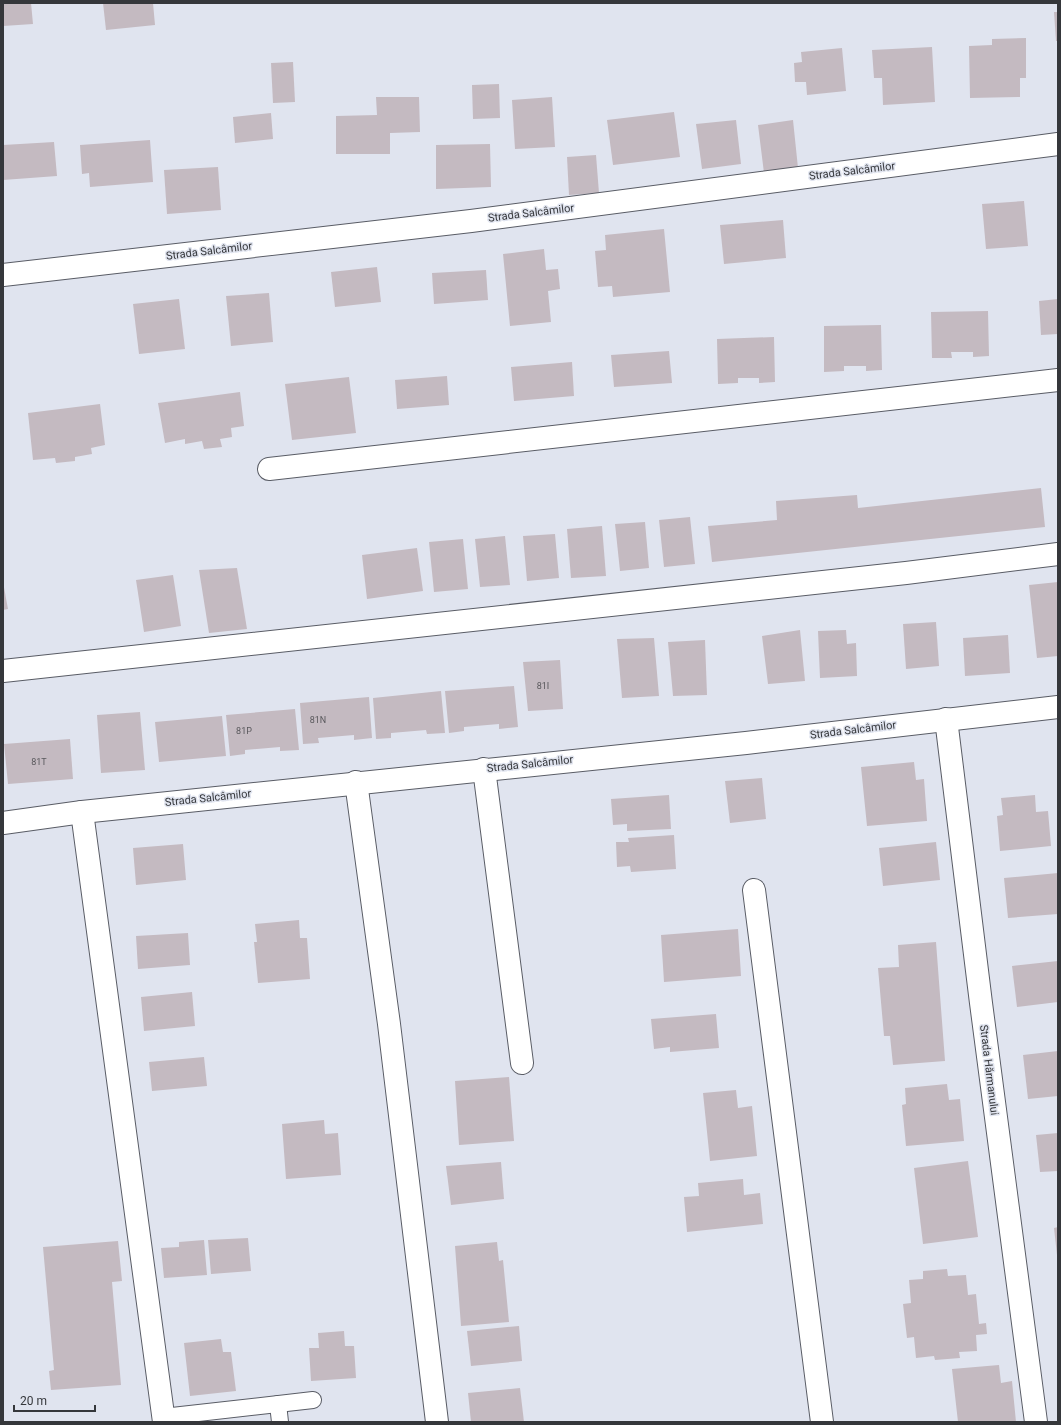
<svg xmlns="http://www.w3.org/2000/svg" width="1061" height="1425" viewBox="0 0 1061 1425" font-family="Roboto,sans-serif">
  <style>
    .building { fill: #c4bac1 }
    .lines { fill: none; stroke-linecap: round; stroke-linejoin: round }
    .lane-casing { stroke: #595c65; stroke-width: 18 }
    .street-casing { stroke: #595c65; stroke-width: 24 }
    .lane { stroke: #fff; stroke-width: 16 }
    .street { stroke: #fff; stroke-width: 22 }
    .labels { text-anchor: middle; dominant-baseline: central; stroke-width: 3; stroke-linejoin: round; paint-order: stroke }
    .number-label { font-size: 9px; fill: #59585c }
    .street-label { font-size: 11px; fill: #35373b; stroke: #e0e4ef }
  </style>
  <rect width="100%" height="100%" fill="#e0e4ef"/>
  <!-- building -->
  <g class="building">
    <path d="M 3,3 L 31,3 L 33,24 L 3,26 Z"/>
    <path d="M 103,3 L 153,3 L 155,25 L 106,30 Z"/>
    <path d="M 1054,12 L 1058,12 L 1058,41 L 1056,41 Z"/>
    <path d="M 1026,38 L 1026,78 L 1020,78 L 1020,97 L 970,98 L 969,46 L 992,45 L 992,39 Z"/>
    <path d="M 932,47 L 935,102 L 883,105 L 882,78 L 874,78 L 872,50 Z"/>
    <path d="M 842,48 L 846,91 L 807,95 L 806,82 L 795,82 L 794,63 L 802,62 L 801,52 Z"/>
    <path d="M 293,62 L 295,102 L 273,103 L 271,63 Z"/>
    <path d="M 499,84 L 500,118 L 473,119 L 472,85 Z"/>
    <path d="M 376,97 L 419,97 L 420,132 L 390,133 L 390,154 L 336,154 L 336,116 L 377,115 Z"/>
    <path d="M 552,97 L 555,147 L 515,149 L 512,100 Z"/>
    <path d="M 674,112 L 680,157 L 613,165 L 607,120 Z"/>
    <path d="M 271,113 L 273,139 L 235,143 L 233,117 Z"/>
    <path d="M 736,120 L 741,164 L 702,169 L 696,124 Z"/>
    <path d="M 793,120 L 798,168 L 764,173 L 758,125 Z"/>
    <path d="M 150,140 L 153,182 L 90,187 L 89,173 L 82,174 L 80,145 Z"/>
    <path d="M 54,142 L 57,176 L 3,180 L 3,145 Z"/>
    <path d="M 490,144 L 491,187 L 436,189 L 436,145 Z"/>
    <path d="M 596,155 L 599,193 L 569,195 L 567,157 Z"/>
    <path d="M 218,167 L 221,210 L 167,214 L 164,170 Z"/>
    <path d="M 1024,201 L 1028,246 L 986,249 L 982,204 Z"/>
    <path d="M 783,220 L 786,258 L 724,264 L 720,225 Z"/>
    <path d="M 664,229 L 670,292 L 613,297 L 612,286 L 598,287 L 595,251 L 606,250 L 605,235 Z"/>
    <path d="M 544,249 L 546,270 L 558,269 L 560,289 L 548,291 L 551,322 L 510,326 L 503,254 Z"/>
    <path d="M 377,267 L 381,302 L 335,307 L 331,272 Z"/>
    <path d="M 486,270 L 488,300 L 434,304 L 432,273 Z"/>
    <path d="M 269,293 L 273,342 L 231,346 L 226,296 Z"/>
    <path d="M 179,299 L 185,349 L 139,354 L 133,304 Z"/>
    <path d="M 1058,299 L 1058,334 L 1041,335 L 1039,301 Z"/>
    <path d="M 988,311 L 989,356 L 973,357 L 973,352 L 951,352 L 952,358 L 932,358 L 931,312 Z"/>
    <path d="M 881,325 L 882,370 L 866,371 L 866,366 L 844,366 L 844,371 L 824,372 L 824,326 Z"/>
    <path d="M 774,337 L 775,382 L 759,383 L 759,378 L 738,378 L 738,383 L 718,384 L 717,339 Z"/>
    <path d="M 669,351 L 672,383 L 614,387 L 611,355 Z"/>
    <path d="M 572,362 L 574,396 L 514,401 L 511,367 Z"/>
    <path d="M 447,376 L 449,405 L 397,409 L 395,380 Z"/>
    <path d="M 349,377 L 356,433 L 292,440 L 285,384 Z"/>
    <path d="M 240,392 L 244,426 L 231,428 L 232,437 L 220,439 L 222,447 L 204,449 L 202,441 L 185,444 L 185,439 L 165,443 L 158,403 Z"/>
    <path d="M 100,404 L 105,445 L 91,448 L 92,454 L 75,457 L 75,461 L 56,463 L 55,458 L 33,460 L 28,413 Z"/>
    <path d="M 1041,488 L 1045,527 L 712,562 L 708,526 L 777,520 L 776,501 L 857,495 L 858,508 Z"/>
    <path d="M 690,517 L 695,564 L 664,567 L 659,520 Z"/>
    <path d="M 645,522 L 649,568 L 620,571 L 615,524 Z"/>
    <path d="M 602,526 L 606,576 L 571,578 L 567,529 Z"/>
    <path d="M 555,534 L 559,578 L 527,581 L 523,536 Z"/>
    <path d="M 505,536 L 510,585 L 480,587 L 475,539 Z"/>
    <path d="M 463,539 L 468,589 L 434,592 L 429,542 Z"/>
    <path d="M 417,548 L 423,591 L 367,599 L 362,555 Z"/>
    <path d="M 237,568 L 247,629 L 209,633 L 199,570 Z"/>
    <path d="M 173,575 L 181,626 L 144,632 L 136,580 Z"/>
    <path d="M 3,582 L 8,609 L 3,610 Z"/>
    <path d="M 1058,582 L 1058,656 L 1037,658 L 1029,585 Z"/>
    <path d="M 936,622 L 939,666 L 906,669 L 903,624 Z"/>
    <path d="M 800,630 L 805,681 L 768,684 L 762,636 Z"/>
    <path d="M 846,630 L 847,644 L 856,643 L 857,676 L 820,678 L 818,631 Z"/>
    <path d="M 1008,635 L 1010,673 L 965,676 L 963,638 Z"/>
    <path d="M 654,638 L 659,696 L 622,698 L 617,639 Z"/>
    <path d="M 705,640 L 707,695 L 673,696 L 668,642 Z"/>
    <path d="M 560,660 L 563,709 L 528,711 L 523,662 Z"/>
    <path d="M 514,686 L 518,727 L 499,729 L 499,724 L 464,727 L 464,731 L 449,733 L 445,691 Z"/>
    <path d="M 441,691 L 445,733 L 427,734 L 426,730 L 391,733 L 391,738 L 376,739 L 373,698 Z"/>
    <path d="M 369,697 L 372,738 L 354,740 L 354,735 L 318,738 L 319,743 L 303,744 L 300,703 Z"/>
    <path d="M 295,709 L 299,750 L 280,751 L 280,747 L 245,750 L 245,754 L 230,756 L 226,715 Z"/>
    <path d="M 140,712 L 145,770 L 101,773 L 97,715 Z"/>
    <path d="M 222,716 L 226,756 L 159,762 L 155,722 Z"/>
    <path d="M 70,739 L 73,779 L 8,784 L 4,744 Z"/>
    <path d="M 914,762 L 916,780 L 924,779 L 927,821 L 867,826 L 861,767 Z"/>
    <path d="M 762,778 L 766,819 L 730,823 L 725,781 Z"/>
    <path d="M 669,795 L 671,829 L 627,831 L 627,824 L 613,825 L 611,799 Z"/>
    <path d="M 1035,795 L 1036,812 L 1048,811 L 1051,846 L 1000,851 L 997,816 L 1003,815 L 1001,798 Z"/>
    <path d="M 674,835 L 676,869 L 631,872 L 630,866 L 617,867 L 616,842 L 629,842 L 628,838 Z"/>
    <path d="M 936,842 L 940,880 L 883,886 L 879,848 Z"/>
    <path d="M 183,844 L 186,880 L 136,885 L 133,848 Z"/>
    <path d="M 1058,873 L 1058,914 L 1008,918 L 1004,878 Z"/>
    <path d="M 299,920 L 300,938 L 307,938 L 310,979 L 258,983 L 254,942 L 257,942 L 255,924 Z"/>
    <path d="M 738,929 L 741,976 L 664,982 L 661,935 Z"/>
    <path d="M 188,933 L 190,965 L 138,969 L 136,936 Z"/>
    <path d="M 936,942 L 945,1061 L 893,1065 L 890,1036 L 884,1036 L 878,968 L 899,967 L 898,945 Z"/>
    <path d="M 1058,961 L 1058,1002 L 1017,1007 L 1012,966 Z"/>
    <path d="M 192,992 L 195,1026 L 144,1031 L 141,997 Z"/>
    <path d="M 716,1014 L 719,1048 L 670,1052 L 670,1047 L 654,1049 L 651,1019 Z"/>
    <path d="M 1058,1051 L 1058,1096 L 1028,1099 L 1023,1055 Z"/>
    <path d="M 204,1057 L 207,1086 L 152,1091 L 149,1062 Z"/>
    <path d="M 509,1077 L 514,1141 L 459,1145 L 455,1081 Z"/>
    <path d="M 947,1084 L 949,1100 L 960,1099 L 964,1141 L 906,1146 L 902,1105 L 906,1104 L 905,1088 Z"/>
    <path d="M 736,1090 L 738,1108 L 752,1106 L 757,1156 L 710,1161 L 703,1093 Z"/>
    <path d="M 324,1120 L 325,1134 L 338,1133 L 341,1175 L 286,1179 L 282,1124 Z"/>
    <path d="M 1058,1133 L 1058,1171 L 1040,1172 L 1036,1135 Z"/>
    <path d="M 968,1161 L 978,1237 L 923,1244 L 914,1168 Z"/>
    <path d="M 501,1162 L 504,1199 L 451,1205 L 446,1166 Z"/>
    <path d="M 743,1179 L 744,1195 L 760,1193 L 763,1224 L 687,1232 L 684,1197 L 699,1196 L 698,1183 Z"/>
    <path d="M 1058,1227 L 1058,1255 L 1057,1255 L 1054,1228 Z"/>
    <path d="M 248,1238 L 251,1271 L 211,1274 L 208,1240 Z"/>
    <path d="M 204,1240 L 207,1275 L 164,1278 L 161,1248 L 179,1247 L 179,1242 Z"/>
    <path d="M 118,1241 L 122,1281 L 112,1282 L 121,1385 L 51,1390 L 49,1371 L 54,1370 L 43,1247 Z"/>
    <path d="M 497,1242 L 499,1261 L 503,1260 L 509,1322 L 461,1326 L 455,1246 Z"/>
    <path d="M 947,1269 L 948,1276 L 966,1275 L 968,1295 L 976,1294 L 979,1324 L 986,1323 L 987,1334 L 976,1335 L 977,1351 L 959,1352 L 960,1358 L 935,1360 L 934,1356 L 916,1358 L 914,1337 L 907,1338 L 903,1304 L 911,1303 L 909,1280 L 923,1279 L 923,1271 Z"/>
    <path d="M 519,1326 L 522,1361 L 471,1366 L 467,1331 Z"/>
    <path d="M 344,1331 L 345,1346 L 354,1346 L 356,1378 L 311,1381 L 309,1348 L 319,1348 L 318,1333 Z"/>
    <path d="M 221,1339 L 223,1352 L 231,1352 L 236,1391 L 190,1396 L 184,1343 Z"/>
    <path d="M 999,1365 L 1001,1383 L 1012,1381 L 1016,1422 L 958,1422 L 952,1369 Z"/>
    <path d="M 520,1388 L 524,1422 L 471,1422 L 468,1393 Z"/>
  </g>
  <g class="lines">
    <!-- lane casing -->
    <g class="lane-casing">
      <g id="lane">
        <path d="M 278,1404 L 280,1422"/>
        <path d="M 163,1417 L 313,1400"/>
      </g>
    </g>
    <!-- street casing -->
    <g class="street-casing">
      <g id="street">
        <path d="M 3,275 L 471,221 L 1058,144"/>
        <path d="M 269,469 L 1058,380"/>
        <path d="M 3,671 L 906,573 L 1058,554"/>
        <path d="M 946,719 L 981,1003 L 1036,1422"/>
        <path d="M 484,769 L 522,1063"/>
        <path d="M 356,782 L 389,1024 L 437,1422"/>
        <path d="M 82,812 L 164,1422"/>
        <path d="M 3,823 L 82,812 L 746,743 L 1058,707"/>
        <path d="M 754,890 L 822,1422"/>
      </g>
    </g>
    <!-- lane -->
    <use href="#lane" class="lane"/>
    <!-- street -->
    <use href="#street" class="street"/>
  </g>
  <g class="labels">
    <!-- number labels -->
    <g class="number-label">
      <text x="543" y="686">81I</text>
      <text x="318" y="720">81N</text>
      <text x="244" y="731">81P</text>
      <text x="39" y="762">81T</text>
    </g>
    <!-- street labels -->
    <g class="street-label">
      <text transform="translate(852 171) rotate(-7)">Strada Salcâmilor</text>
      <text transform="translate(531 213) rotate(-7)">Strada Salcâmilor</text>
      <text transform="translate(209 251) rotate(-7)">Strada Salcâmilor</text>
      <text transform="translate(853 730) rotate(-7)">Strada Salcâmilor</text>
      <text transform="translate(530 764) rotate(-6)">Strada Salcâmilor</text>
      <text transform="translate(208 798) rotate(-6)">Strada Salcâmilor</text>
      <text transform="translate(989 1070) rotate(83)">Strada Hărmanului</text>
    </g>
  </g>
  <!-- border -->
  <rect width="1061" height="1425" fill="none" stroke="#35373b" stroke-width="8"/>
  <!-- scale -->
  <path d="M14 1405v6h81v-6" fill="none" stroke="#35373b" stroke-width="2"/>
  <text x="20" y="1405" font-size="12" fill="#35373b" stroke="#e0e4ef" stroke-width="3" paint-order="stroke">20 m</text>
</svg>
